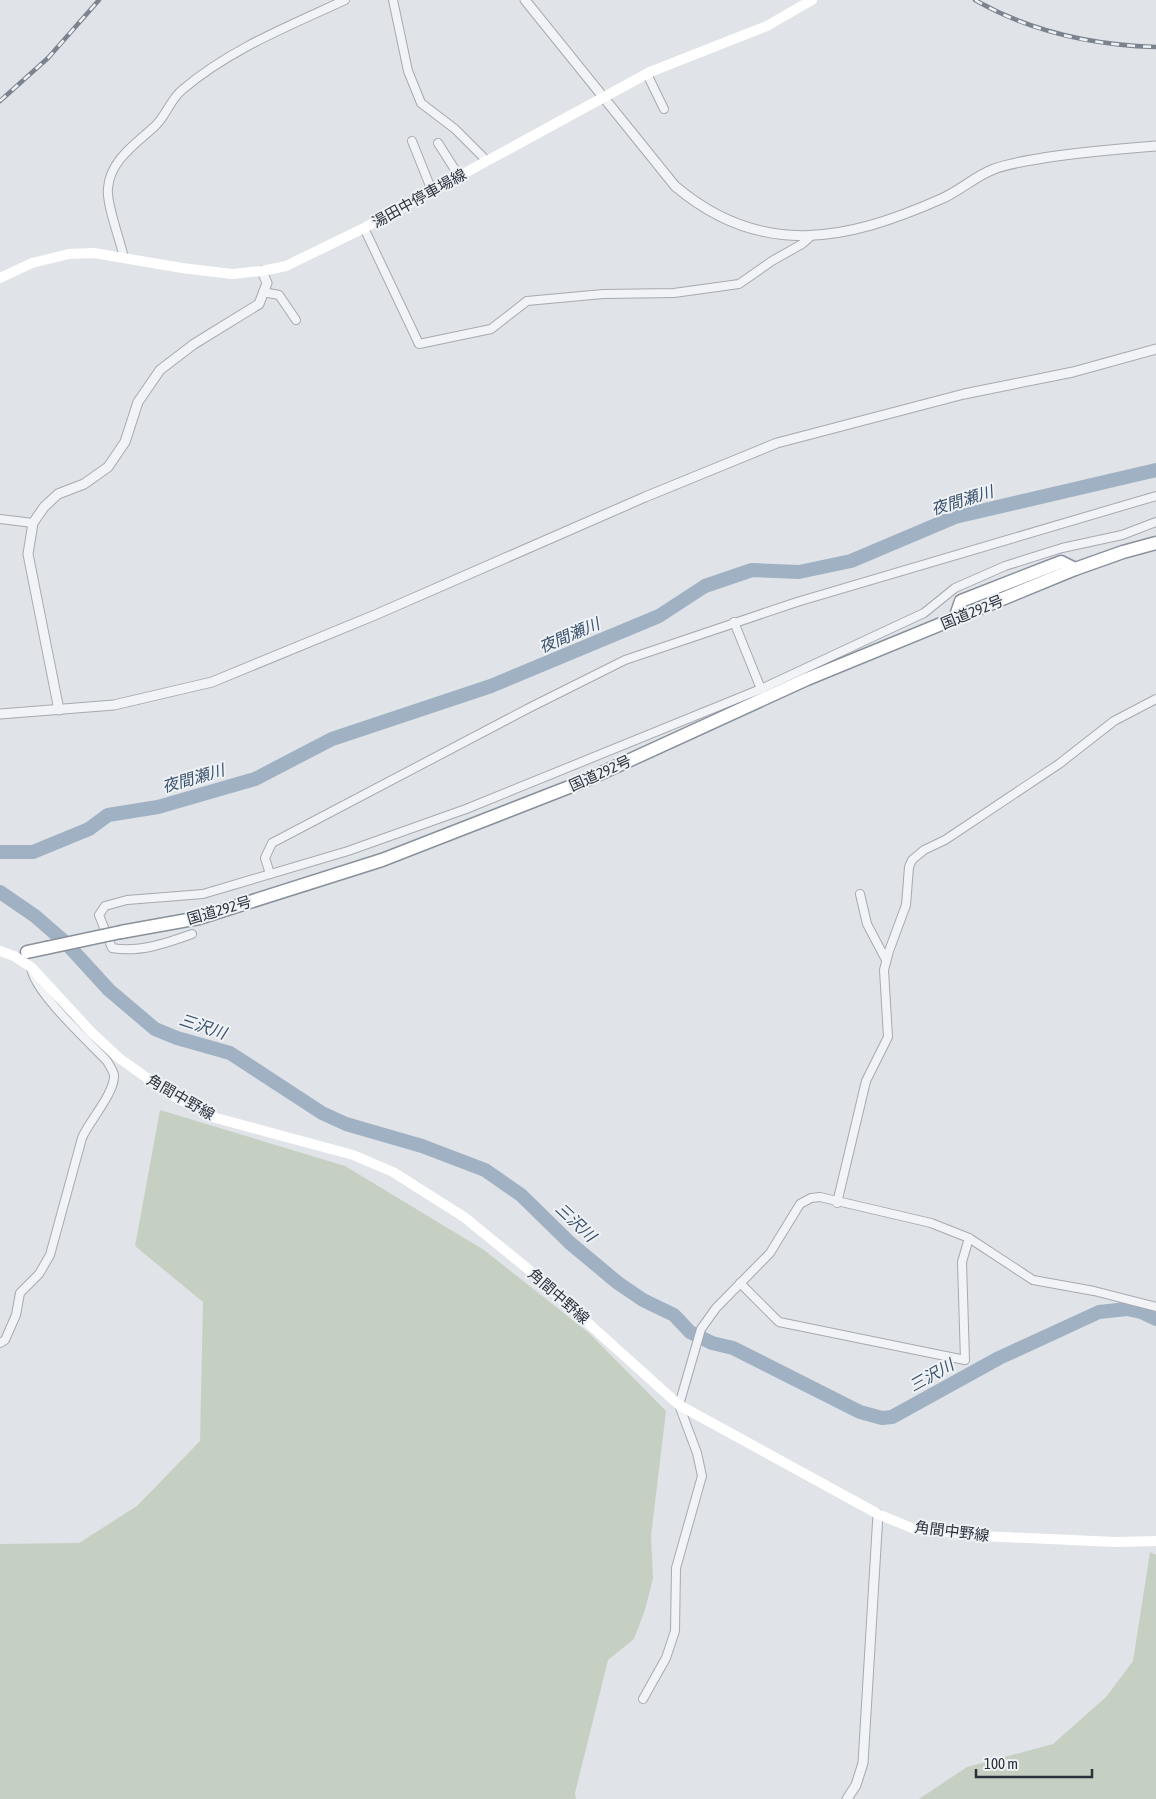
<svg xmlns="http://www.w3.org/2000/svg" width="1156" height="1799" viewBox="0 0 1156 1799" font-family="'Asap Condensed','Noto Sans JP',sans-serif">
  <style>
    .green { fill: #c6d0c2 }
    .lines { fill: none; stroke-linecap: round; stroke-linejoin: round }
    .river { stroke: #9fb1c3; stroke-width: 14 }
    .minor-casing { stroke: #a6aab1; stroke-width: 10 }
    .tertiary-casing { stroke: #a6aab1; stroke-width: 11 }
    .trunk-casing { stroke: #89919c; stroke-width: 15 }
    .minor { stroke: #f2f3f6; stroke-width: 8 }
    .tertiary { stroke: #f2f3f6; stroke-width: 9 }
    .secondary { stroke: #fff; stroke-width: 10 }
    .trunk { stroke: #fff; stroke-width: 12 }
    .rail-casing { stroke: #7b838f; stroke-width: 4.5 }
    .rail { stroke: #eff2f5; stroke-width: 2.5; stroke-dasharray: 8; stroke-linecap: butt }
    .trunk-bridge-casing { stroke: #89919c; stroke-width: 15; stroke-linecap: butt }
    .trunk-bridge { stroke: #fff; stroke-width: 12 }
    .labels { text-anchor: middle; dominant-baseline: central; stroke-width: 4; stroke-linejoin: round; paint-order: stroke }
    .street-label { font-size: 15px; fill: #2a313d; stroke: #eff2f5 }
    .water-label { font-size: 16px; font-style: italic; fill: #39516c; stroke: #eff2f5 }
  </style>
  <rect width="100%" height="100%" fill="#e0e3e7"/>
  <!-- green -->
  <g class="green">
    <path d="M 160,1110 L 345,1166 L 484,1250 L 589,1333 L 666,1411 L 651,1536 L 653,1578 L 645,1610 L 634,1639 L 608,1660 L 575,1793 L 576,1799 L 0,1799 L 0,1544 L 79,1543 L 137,1506 L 200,1441 L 203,1302 L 135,1246 Z"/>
    <path d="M 1150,1552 L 1156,1555 L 1156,1799 L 919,1799 L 967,1767 L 1053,1744 L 1106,1697 L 1133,1661 Z"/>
  </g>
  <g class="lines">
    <!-- river -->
    <g class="river">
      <path d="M 0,852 L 33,852 L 89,829 L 108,815 L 158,807 L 255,779 L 332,739 L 491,686 L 659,616 L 705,586 L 752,570 L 799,572 L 851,561 L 955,517 L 1156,470"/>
      <path d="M 0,892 L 35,916 L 66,943 L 109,990 L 155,1029 L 177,1038 L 230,1053 L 322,1113 L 346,1124 L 422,1146 L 485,1170 L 521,1195 L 570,1243 L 618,1283 L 643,1300 L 674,1315 L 690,1332 L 712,1343 L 733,1348 L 860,1412 L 882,1418 L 892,1417 L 999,1358 L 1099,1312 L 1127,1309 L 1141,1312 L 1156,1319"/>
    </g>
    <!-- minor casing -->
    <g class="minor-casing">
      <g id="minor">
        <path d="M 393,0 L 408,71 L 421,103 L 455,129 L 487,161"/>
        <path d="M 647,74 L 664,109"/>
        <path d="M 412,141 L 432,191"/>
        <path d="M 438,143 L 459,176"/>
        <path d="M 364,228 L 419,344 L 491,329 L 527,301 L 603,294 L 674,293 L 739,284 L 772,261 L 802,244 L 811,236"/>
        <path d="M 124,258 C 120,239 106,204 108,188 C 110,160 137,143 155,126 C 166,116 170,100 182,90 C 230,49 289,26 345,0"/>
        <path d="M 263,292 L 279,295 L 296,320"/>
        <path d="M 0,519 L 33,523"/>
        <path d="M 734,622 L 761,689"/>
        <path d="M 270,874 L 265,858 L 272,843 L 529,708 L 625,660 L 797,602 L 1156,496"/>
        <path d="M 860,894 L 867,924 L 886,960"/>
        <path d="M 192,934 C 167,943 139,953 112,948 L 99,915 L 105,906 L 127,900 L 203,894 L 348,851 L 466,809 L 761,689 L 924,613 L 955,588 L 1005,566 L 1062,548 L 1122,535 L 1156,522"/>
        <path d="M 837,1203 L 866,1081 L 888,1037 L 884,970 L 889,951 L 906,905 L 909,867 L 912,860 L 924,850 L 945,840 L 1059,764 L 1114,721 L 1156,699"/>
        <path d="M 740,1283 L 779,1322 L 965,1360 L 962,1262 L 969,1238"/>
        <path d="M 0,1343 L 5,1340 L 16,1315 L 20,1293 L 39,1274 L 50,1255 L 82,1138 C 89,1121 115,1093 114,1075 C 113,1070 109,1065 107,1061 C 88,1041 33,991 31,967"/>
        <path d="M 643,1699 L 666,1658 L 675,1631 L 676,1568 L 702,1476 L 697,1453 L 679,1405 L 701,1329 L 716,1308 L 770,1253 L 800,1204 L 811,1198 L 820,1197 L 931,1223 L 969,1238 L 1033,1280 L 1094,1291 L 1156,1307"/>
      </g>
    </g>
    <!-- tertiary casing -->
    <g class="tertiary-casing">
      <g id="tertiary">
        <path d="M 525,0 L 675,186 C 761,259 846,241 941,199 C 960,191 975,176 994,169 C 1010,163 1026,161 1043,158 C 1080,152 1118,149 1156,146"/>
        <path d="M 59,710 L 28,554 L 33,523 L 44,507 L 58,494 L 84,484 L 108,467 L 125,442 L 138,402 L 160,370 L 194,344 L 259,304 L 267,283 L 262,271"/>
        <path d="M 0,714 L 114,705 L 212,682 L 375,615 L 645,497 L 777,443 L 964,394 L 1073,372 L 1156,349"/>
        <path d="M 847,1799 L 856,1785 L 863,1763 L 878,1514"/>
      </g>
    </g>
    <!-- trunk casing -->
    <g class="trunk-casing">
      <g id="trunk">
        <path d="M 955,619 L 961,601 L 1061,562 L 1075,569"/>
        <path d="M 121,932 L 199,918 L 382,860 L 582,782 L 807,679 L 1075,569 L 1123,552 L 1156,543"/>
        <path d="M 27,952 L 46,948"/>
      </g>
    </g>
    <!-- minor -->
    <use href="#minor" class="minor"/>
    <!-- tertiary -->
    <use href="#tertiary" class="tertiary"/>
    <!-- secondary -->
    <g class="secondary">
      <path d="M 0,278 L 32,263 L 69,254 L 94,253 L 182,268 L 232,274 L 262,271 L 286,266 L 364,228 L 650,72 L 767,26 L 812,0"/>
      <path d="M 0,951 L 14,956 L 31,967 L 92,1033 L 119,1058 L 171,1095 L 216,1118 L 353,1155 L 393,1172 L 464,1217 L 528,1269 L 679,1405 L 878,1514 L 912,1528 L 980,1536 L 1116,1542 L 1156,1541"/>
    </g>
    <!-- trunk -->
    <use href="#trunk" class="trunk"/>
    <!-- rail casing -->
    <g class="rail-casing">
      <g id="rail">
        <path d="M 975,0 C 1031,32 1091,45 1156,47"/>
        <path d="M 0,101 L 48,58 L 99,0"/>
      </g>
    </g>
    <!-- rail -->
    <use href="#rail" class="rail"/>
    <!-- trunk-bridge casing -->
    <g class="trunk-bridge-casing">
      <path id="trunk-bridge" d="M 46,948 L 121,932"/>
    </g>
    <!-- trunk-bridge -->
    <use href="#trunk-bridge" class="trunk-bridge"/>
  </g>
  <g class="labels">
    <!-- street labels -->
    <g class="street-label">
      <text transform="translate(419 198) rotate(-29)">湯田中停車場線</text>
      <text transform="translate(972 612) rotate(-22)">国道292号</text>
      <text transform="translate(600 773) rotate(-24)">国道292号</text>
      <text transform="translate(219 910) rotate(-16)">国道292号</text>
      <text transform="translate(181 1097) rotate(30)">角間中野線</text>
      <text transform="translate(559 1296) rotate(41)">角間中野線</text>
      <text transform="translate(952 1531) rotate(7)">角間中野線</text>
    </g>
    <!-- water labels -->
    <g class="water-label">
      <text transform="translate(962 500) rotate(-17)">夜間瀬川</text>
      <text transform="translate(569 635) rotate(-23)">夜間瀬川</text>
      <text transform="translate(193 778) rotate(-16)">夜間瀬川</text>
      <text transform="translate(203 1026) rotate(18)">三沢川</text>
      <text transform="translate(576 1222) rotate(43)">三沢川</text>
      <text transform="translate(931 1375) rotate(-29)">三沢川</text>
    </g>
  </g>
  <!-- scale -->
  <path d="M976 1769v8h116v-8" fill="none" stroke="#2a313d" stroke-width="2.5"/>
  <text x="984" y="1769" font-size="15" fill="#2a313d" stroke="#eff2f5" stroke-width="4" paint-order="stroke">100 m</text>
</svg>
